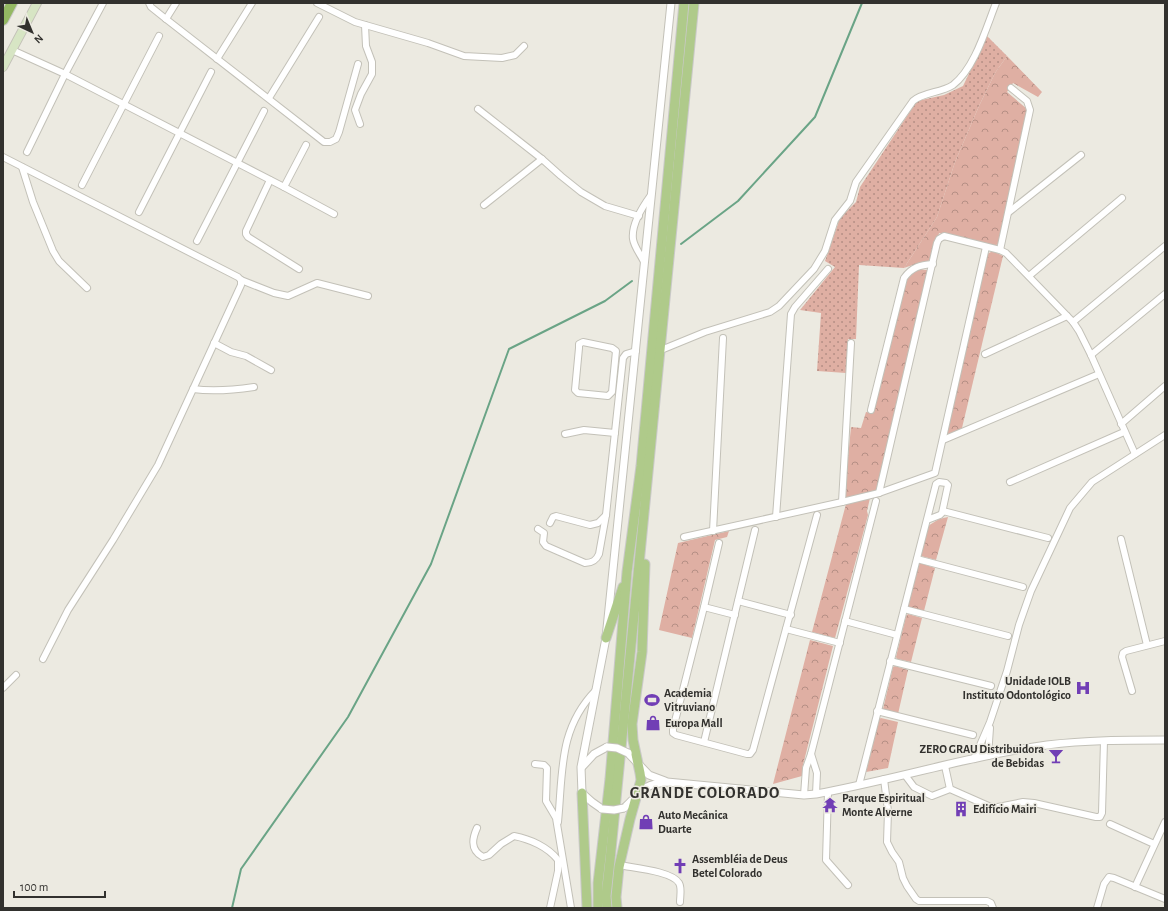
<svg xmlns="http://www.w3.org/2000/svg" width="1168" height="911" viewBox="0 0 1168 911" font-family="'Alegreya Sans',sans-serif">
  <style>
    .grass { fill: url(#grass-dots) }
    .forest { fill: url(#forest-crowns) }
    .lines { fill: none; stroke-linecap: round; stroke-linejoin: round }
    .stream { stroke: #6aa486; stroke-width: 2 }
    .minor-casing { stroke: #c3c1b8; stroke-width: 8 }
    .tertiary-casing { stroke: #c3c1b8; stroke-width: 9 }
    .secondary-casing { stroke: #c3c1b8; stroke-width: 10 }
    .primary-casing { stroke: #cac9c9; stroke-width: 11 }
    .trunk-casing { stroke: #cac9c9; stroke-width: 12 }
    .minor { stroke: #fff; stroke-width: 6 }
    .tertiary { stroke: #fff; stroke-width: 7 }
    .secondary { stroke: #d7e5c4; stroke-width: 8 }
    .primary { stroke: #afca8a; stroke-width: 9 }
    .trunk { stroke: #94b863; stroke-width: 10 }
    .tertiary-bridge-casing { stroke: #c3c1b8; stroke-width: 9; stroke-linecap: butt }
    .tertiary-bridge { stroke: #fff; stroke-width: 7 }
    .labels { text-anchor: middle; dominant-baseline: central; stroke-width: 3; stroke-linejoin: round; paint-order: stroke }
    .poi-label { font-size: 12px; font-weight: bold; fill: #32312e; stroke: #eceae1; text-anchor: start }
    .district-label { font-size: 16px; font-weight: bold; letter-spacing: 1px; fill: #32312e; stroke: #eceae1 }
  </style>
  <defs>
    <pattern id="grass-dots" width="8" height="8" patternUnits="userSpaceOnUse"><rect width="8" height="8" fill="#dfafa3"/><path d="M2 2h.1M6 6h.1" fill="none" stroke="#b58f85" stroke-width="1.8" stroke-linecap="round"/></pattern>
    <pattern id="forest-crowns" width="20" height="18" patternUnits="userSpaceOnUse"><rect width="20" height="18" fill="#dfafa3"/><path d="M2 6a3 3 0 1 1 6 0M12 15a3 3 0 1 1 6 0" fill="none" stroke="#b58f85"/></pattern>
  </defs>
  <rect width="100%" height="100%" fill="#eceae1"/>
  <!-- grass -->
  <path class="grass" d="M 987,36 L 1007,56 L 995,73 L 979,106 L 955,162 L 937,217 L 904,268 L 859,265 L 856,339 L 848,339 L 846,373 L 817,371 L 821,313 L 800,310 L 835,267 L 825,261 L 840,218 L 856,202 L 860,187 L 917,101 L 944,95 L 963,86 Z"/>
  <!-- forest -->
  <g class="forest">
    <path d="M 1007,56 L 1042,92 L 1038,97 L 1013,83 L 1007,92 L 1027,109 L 999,243 L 995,246 L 939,233 C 937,242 936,258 926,262 C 921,264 911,265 904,268 L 937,217 L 955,162 L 979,106 L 995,73 Z"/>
    <path d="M 991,252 L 995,252 L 1003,256 L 962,428 L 948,435 L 946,433 L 987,254 Z"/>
    <path d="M 918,269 L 927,270 L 929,273 L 877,490 L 873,492 L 847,499 L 844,498 L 851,427 L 861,428 L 866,412 L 872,413 L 907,278 L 910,274 Z"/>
    <path d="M 870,498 L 867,511 L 868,515 L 835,638 L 812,632 L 846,504 Z"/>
    <path d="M 948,517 L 936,560 L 921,556 L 928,526 L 939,519 Z"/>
    <path d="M 729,531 L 727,537 L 715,540 L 692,638 L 659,630 L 678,543 Z"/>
    <path d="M 920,563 L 935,568 L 924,611 L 909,607 L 908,605 L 918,565 Z"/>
    <path d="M 908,614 L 922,618 L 911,662 L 897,659 L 896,657 L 906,616 Z"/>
    <path d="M 810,640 L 833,646 L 802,769 L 802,776 L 773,784 Z"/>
    <path d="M 895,666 L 908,670 L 898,714 L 883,709 L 893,667 Z"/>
    <path d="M 881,718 L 898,722 L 888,768 L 866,772 L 879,719 Z"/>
  </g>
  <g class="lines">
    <!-- stream -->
    <g class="stream">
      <path d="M 681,244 L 738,201 L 815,117 L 862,3"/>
      <path d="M 232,908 L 241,869 L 348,717 L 431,564 L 509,349 L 605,301 L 632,281"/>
    </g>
    <!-- minor casing -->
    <g class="minor-casing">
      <g id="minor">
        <path d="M 149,3 L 151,7 L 166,19 L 324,142 L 330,142 L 336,139 L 339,132 L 358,64"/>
        <path d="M 317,3 L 355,22 L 428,43 L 464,56 L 502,58 L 515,55 L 524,46"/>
        <path d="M 166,19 L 176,3"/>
        <path d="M 12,50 L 65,74 L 284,187 L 334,214"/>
        <path d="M 217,59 L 252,3"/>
        <path d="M 269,98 L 319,17"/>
        <path d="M 478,109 L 542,159 L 561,176 L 581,192 L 605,206 L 639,216"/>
        <path d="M 360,124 L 355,110 L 361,94 L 372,74 L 372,62 L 366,46 L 365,25"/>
        <path d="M 27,152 L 65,74 L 103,3"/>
        <path d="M 3,157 L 238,277 L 241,280 L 274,293 L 288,296 L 317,283 L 368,296"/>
        <path d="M 22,167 L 33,202 L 53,251 L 59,261 L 87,288"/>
        <path d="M 270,180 L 246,231 L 246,234 L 248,237 L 299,269"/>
        <path d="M 82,185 L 159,36"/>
        <path d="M 284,187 L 306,145"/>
        <path d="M 484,205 L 542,159"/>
        <path d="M 139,212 L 211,72"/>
        <path d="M 1009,212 L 1081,155"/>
        <path d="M 197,241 L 264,111"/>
        <path d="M 1000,250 L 1030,110 L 1027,101 L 1011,88"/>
        <path d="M 644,262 C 641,255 634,247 633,239 C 631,224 643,206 651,195"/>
        <path d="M 1029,276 L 1122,198"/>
        <path d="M 1073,322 L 1165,246"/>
        <path d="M 583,342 L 612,348 L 616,351 L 612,392 L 608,396 L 578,393 L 575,390 L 579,348 L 579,344 Z"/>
        <path d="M 214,343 L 231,352 L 246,356 L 271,370"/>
        <path d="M 661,350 L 705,332 L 770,312 L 779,306 L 814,269 L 825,251 L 835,220 L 850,201 L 856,182 L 913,101 C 923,92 941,93 953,85 C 975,68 986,28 996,3"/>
        <path d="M 985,354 L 1067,316"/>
        <path d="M 1091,355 L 1165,294"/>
        <path d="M 193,389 C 214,392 234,390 254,387"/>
        <path d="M 871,410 L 904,278 C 912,267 920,265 933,264"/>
        <path d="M 1121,424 L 1165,386"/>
        <path d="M 565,434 L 584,430 L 615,433"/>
        <path d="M 943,440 L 1099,374"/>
        <path d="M 1010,482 L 1124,432"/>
        <path d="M 879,493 L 937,243 L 939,239 L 944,236 L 1000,250 L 1006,253 L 1073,322 L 1079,331 L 1091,355 L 1135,454"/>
        <path d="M 842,502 L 851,343"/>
        <path d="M 943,511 L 1048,538"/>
        <path d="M 776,517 L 791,314 L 795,307 L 828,269"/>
        <path d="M 550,523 L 553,517 L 556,516 L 590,525 L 598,523 L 606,515"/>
        <path d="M 538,529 L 544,533 L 543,542 L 546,546 L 585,563 C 592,563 596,561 599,554 L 606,515 L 623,358 L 626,354 L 636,351"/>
        <path d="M 713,531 L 723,338"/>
        <path d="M 684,537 L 842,502 L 879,493 L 935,473 L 986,247"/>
        <path d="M 1121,539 L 1147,645"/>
        <path d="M 719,543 L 704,607 L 673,729 L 673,733 L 676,735 L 747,754 L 750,754 L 753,750 L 817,515"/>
        <path d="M 917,559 L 1023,587"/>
        <path d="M 738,601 L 791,615"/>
        <path d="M 704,607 L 735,615"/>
        <path d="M 904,609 L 1008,636"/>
        <path d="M 845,621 L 897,635"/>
        <path d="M 786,629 L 840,643"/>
        <path d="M 43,659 L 68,610 L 113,540 L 158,465 L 241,285 L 241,280"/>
        <path d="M 890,661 L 991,686"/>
        <path d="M 3,688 L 16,675"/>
        <path d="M 1132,691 L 1122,657 L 1123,653 L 1126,651 L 1165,641"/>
        <path d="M 877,711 L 973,735"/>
        <path d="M 704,742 L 755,530"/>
        <path d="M 811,754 L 817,773 L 816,794"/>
        <path d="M 988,756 L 990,728"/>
        <path d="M 974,759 L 990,722 L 1007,671 L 1019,625 L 1031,591 L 1070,508 L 1092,482 L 1165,435"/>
        <path d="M 535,764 L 544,765 L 547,768 L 546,801 L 556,818 L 571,908"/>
        <path d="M 945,766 L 950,789"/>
        <path d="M 905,775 L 914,787 L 932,796 L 950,789 L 993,808 L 1023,802 L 1034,803 L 1096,817 L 1100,817 L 1102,813 L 1104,741"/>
        <path d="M 884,779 L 888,811 L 887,842 L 892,852 L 899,862 L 903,878 L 907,886 L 916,899 L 919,901 L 987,901 L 991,903 L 993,908"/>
        <path d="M 859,785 L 936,484 L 939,482 L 946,483 L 948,485 L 942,513 L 940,515 L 927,520"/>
        <path d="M 828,792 L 826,860 L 848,885"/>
        <path d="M 804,795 L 806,768 L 811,754 L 876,501"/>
        <path d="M 558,822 C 563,772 558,729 596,690"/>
        <path d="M 1110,824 L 1154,844"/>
        <path d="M 477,828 C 472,839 470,850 483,857 L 489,855 L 501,844 L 514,836 C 530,839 548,847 558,860 L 558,871 L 550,908"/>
        <path d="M 619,865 C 633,868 672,871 679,883 C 682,888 680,896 680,902"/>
        <path d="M 1135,887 L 1165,822"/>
        <path d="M 1097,908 L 1104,884 L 1109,877 L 1114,878 L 1165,899"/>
      </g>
    </g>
    <!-- tertiary casing -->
    <g class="tertiary-casing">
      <g id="tertiary">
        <path d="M 628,753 L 649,775 L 665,781"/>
        <path d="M 582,767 L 594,754 L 607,747"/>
        <path d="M 624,808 C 642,792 640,785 667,782 L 804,795 L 816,794 C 893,780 969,756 1047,745 C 1086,740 1126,740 1165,740"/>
        <path d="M 602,809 L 592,802 L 582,793 L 581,767 L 606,638 L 671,3"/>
      </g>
    </g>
    <!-- secondary casing -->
    <g class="secondary-casing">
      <path id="secondary" d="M 3,67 L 37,3"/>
    </g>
    <!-- primary casing -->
    <g class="primary-casing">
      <g id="primary">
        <path d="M 606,638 L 623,587"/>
        <path d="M 582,793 L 587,908"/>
        <path d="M 598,908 L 598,883 L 610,779 L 627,572 L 641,466 L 684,3"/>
        <path d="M 607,908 L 606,896 L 610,860 L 694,3"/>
        <path d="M 617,908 L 616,897 L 619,867 L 630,819 L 641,780 L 640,773 L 633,740 L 632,724 L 642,652 L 645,564"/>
      </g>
    </g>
    <!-- trunk casing -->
    <g class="trunk-casing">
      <path id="trunk" d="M 3,20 L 12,3"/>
    </g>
    <!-- minor -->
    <use href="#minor" class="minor"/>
    <!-- tertiary -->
    <use href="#tertiary" class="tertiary"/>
    <!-- secondary -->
    <use href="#secondary" class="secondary"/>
    <!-- primary -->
    <use href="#primary" class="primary"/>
    <!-- trunk -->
    <use href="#trunk" class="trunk"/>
    <!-- tertiary-bridge casing -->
    <g class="tertiary-bridge-casing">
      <g id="tertiary-bridge">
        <path d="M 607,747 L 617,748 L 628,753"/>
        <path d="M 602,809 L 614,810 L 624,808"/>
      </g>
    </g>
    <!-- tertiary-bridge -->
    <use href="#tertiary-bridge" class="tertiary-bridge"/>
  </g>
  <!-- icons -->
  <defs>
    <g id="hospital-bare" transform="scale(1.2)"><path d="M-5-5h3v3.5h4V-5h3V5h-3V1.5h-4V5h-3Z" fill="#713eb5" stroke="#eceae1" stroke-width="2.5" paint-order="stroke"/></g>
    <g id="stadium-bare" transform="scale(1.2)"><path d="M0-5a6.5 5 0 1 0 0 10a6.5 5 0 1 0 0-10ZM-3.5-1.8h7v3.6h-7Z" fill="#713eb5" stroke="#eceae1" stroke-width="2.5" paint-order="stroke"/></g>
    <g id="shop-bare" transform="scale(1.2)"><path d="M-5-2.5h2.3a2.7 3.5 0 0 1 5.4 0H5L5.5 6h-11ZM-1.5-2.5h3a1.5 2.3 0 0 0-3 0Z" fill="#713eb5" stroke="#eceae1" stroke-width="2.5" paint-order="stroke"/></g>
    <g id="bar-bare" transform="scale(1.2)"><path d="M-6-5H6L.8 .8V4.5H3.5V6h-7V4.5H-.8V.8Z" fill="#713eb5" stroke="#eceae1" stroke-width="2.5" paint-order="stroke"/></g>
    <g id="temple-bare" transform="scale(1.2)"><path d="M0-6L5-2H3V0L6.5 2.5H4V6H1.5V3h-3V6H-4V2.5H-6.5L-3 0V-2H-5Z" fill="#713eb5" stroke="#eceae1" stroke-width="2.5" paint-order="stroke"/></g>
    <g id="building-bare" transform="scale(1.2)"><path d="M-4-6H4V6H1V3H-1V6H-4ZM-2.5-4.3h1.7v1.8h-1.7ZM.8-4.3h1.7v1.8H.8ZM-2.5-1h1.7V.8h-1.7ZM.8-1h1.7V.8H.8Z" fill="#713eb5" stroke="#eceae1" stroke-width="2.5" paint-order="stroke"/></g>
    <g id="church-bare" transform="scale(1.2)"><path d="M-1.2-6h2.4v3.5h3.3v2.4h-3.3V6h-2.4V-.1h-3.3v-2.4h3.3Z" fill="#713eb5" stroke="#eceae1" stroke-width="2.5" paint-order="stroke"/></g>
  </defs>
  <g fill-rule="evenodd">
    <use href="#hospital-bare" x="1083" y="688"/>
    <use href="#stadium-bare" x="652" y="700"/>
    <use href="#shop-bare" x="653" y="723"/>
    <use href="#bar-bare" x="1056" y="756"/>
    <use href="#temple-bare" x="830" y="805"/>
    <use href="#building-bare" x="961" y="809"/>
    <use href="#shop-bare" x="646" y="822"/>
    <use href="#church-bare" x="680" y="866"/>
  </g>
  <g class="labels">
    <!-- poi labels -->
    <g class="poi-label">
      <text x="1071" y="681" text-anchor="end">Unidade IOLB<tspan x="1071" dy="14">Instituto Odontológico</tspan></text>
      <text x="664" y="693">Academia<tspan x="664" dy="14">Vitruviano</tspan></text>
      <text x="665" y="723">Europa Mall</text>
      <text x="1044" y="749" text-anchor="end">ZERO GRAU Distribuidora<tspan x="1044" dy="14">de Bebidas</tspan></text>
      <text x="842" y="798">Parque Espiritual<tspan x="842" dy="14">Monte Alverne</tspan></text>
      <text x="973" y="809">Edifício Mairi</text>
      <text x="658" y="815">Auto Mecânica<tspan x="658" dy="14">Duarte</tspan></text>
      <text x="692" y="859">Assembléia de Deus<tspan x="692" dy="14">Betel Colorado</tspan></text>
    </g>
    <!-- district labels -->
    <g class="district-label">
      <text x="705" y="793">GRANDE COLORADO</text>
    </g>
  </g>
  <!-- border -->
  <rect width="1168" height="911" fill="none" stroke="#32312e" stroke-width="8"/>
  <!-- north arrow -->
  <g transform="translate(32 32) rotate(136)" stroke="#eceae1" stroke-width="3" paint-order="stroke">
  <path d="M0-3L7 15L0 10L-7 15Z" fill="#32312e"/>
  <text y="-6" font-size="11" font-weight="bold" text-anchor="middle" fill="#32312e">N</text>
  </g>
  <!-- scale -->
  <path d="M14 891v6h91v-6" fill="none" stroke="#32312e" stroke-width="2"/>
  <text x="20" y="891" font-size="12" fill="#32312e" stroke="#eceae1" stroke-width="3" paint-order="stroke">100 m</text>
</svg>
